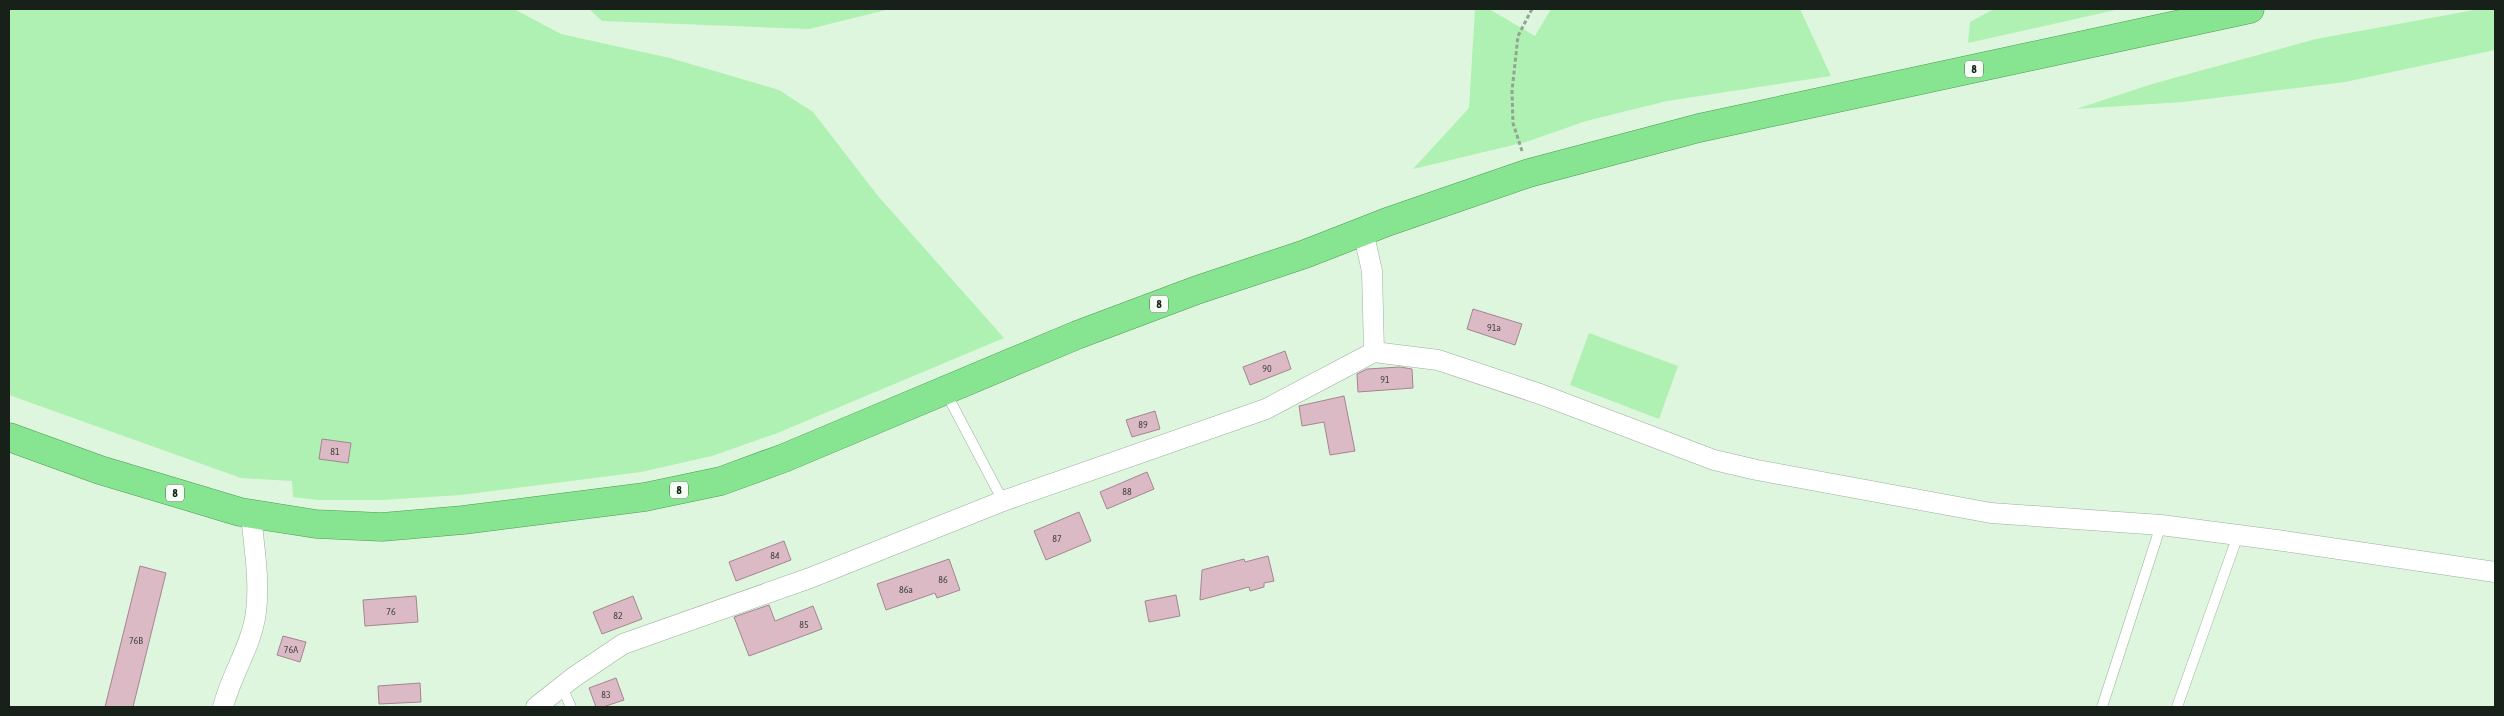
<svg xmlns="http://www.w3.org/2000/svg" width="2504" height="716" viewBox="0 0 2504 716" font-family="'Asap Condensed',sans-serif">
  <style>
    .green { fill: #aff1b2 }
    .building { fill: #dbbac6; stroke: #a48590 }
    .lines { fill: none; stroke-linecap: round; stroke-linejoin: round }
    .service-casing { stroke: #99b09a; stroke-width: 11 }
    .minor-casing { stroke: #99b09a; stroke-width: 21 }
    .trunk-casing { stroke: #4d9b55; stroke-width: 29 }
    .path { stroke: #92a492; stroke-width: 3; stroke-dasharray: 4 2.5; stroke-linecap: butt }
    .service { stroke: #fff; stroke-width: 10 }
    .minor { stroke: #fff; stroke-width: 20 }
    .trunk { stroke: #87e490; stroke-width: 28 }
    .labels { text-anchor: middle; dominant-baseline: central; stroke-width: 4.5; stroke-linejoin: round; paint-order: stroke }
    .number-label { font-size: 10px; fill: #494744 }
    .shield { fill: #f5fff5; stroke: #5a645b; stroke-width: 1 }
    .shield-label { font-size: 11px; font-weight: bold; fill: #182119 }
  </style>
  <rect width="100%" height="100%" fill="#def6de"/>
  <!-- green -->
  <g class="green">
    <path d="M 9,9 L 514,9 L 561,34 L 670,58 L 779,90 L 813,112 L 878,196 L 1004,338 L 775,434 L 712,456 L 641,472 L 461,495 L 381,500 L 318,500 L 293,497 L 292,481 L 241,478 L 9,395 Z"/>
    <path d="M 589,9 L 890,9 L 809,29 L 602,21 Z"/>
    <path d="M 1475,9 L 1489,9 L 1535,36 L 1551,9 L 1800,9 L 1831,76 L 1667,101 L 1586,121 L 1526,142 L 1413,169 L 1469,108 Z"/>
    <path d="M 1994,9 L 2120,9 L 1968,43 L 1970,22 Z"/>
    <path d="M 2480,9 L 2495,9 L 2495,50 L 2345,82 L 2183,102 L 2076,109 L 2152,84 L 2316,39 Z"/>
    <path d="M 1589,333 L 1678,366 L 1659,419 L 1570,385 Z"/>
  </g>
  <!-- building -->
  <g class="building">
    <path d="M 1473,309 L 1522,324 L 1515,345 L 1467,329 Z"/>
    <path d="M 1285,351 L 1291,369 L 1250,385 L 1243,367 Z"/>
    <path d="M 1400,367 L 1412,369 L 1413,388 L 1358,392 L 1357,374 L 1367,369 Z"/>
    <path d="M 1344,396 L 1355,451 L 1330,455 L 1324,422 L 1302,426 L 1299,406 Z"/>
    <path d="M 1155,411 L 1160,429 L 1132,437 L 1126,420 Z"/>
    <path d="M 322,439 L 351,443 L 348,463 L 319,459 Z"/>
    <path d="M 1147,472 L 1154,489 L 1107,509 L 1100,492 Z"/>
    <path d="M 1079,512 L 1091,541 L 1046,560 L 1034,531 Z"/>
    <path d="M 784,541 L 791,560 L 736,581 L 729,562 Z"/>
    <path d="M 1268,556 L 1274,581 L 1264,583 L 1264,587 L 1250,591 L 1249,587 L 1200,600 L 1202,570 L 1244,559 L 1245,562 Z"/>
    <path d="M 949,559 L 960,590 L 937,598 L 935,593 L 886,610 L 877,584 Z"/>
    <path d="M 140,566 L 166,573 L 133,707 L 105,707 Z"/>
    <path d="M 1176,595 L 1180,616 L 1149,622 L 1145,601 Z"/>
    <path d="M 416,596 L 418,622 L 365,626 L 363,600 Z"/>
    <path d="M 633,596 L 642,619 L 602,634 L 593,612 Z"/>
    <path d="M 769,605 L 775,621 L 813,606 L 822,629 L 749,656 L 734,617 Z"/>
    <path d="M 283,636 L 306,642 L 300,662 L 277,655 Z"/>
    <path d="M 616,678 L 624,700 L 603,707 L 596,707 L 589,688 Z"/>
    <path d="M 420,683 L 421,702 L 379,704 L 378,686 Z"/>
  </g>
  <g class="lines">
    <!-- service casing -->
    <g class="service-casing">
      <g id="service">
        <path d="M 945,391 L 1003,501"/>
        <path d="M 562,687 L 571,707"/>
        <path d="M 2102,707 L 2161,525"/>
        <path d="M 2177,707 L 2238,535"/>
      </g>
    </g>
    <!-- minor casing -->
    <g class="minor-casing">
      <g id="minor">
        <path d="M 1374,352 L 1438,360 L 1540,394 L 1714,460 L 1757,470 L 1991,513 L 2161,525 L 2284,541 L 2495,572"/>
        <path d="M 223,707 C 231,675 252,645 256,612 C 260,581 254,546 251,515"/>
        <path d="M 536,707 L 574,677 L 623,644 L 810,578 L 1003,501 L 1266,409 L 1374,352 L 1372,271 L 1363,231"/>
      </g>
    </g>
    <!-- trunk casing -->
    <g class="trunk-casing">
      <path id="trunk" d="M 9,437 L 100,470 L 240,512 L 316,524 L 382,527 L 463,520 L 645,497 L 721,481 L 784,458 L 1077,335 L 1197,290 L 1305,254 L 1387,222 L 1529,173 L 1699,128 L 2250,9"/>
    </g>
    <!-- path -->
    <path class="path" d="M 1522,151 L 1513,123 L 1512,91 L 1518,36 L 1532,9"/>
    <!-- service -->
    <use href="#service" class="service"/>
    <!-- minor -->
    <use href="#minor" class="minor"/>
    <!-- trunk -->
    <use href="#trunk" class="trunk"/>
  </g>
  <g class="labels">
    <!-- number labels -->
    <g class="number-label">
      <text x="1494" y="327">91a</text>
      <text x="1267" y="368">90</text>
      <text x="1385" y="379">91</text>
      <text x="1143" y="424">89</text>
      <text x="335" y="451">81</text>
      <text x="1127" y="491">88</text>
      <text x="1057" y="538">87</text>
      <text x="775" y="555">84</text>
      <text x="943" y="579">86</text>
      <text x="906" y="589">86a</text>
      <text x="391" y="611">76</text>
      <text x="618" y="615">82</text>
      <text x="804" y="624">85</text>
      <text x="136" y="640">76B</text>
      <text x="291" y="649">76A</text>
      <text x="606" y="694">83</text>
    </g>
    <!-- shield labels -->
    <g class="shield">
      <rect x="1965" y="60.5" width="18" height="17" rx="4"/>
      <rect x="1150" y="295.5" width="18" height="17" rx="4"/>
      <rect x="670" y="481.5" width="18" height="17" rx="4"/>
      <rect x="166" y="484.5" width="18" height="17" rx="4"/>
    </g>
    <g class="shield-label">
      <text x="1974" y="69">8</text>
      <text x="1159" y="304">8</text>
      <text x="679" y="490">8</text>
      <text x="175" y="493">8</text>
    </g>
  </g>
  <!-- border -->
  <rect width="2504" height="716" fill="none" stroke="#182119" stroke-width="20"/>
</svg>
